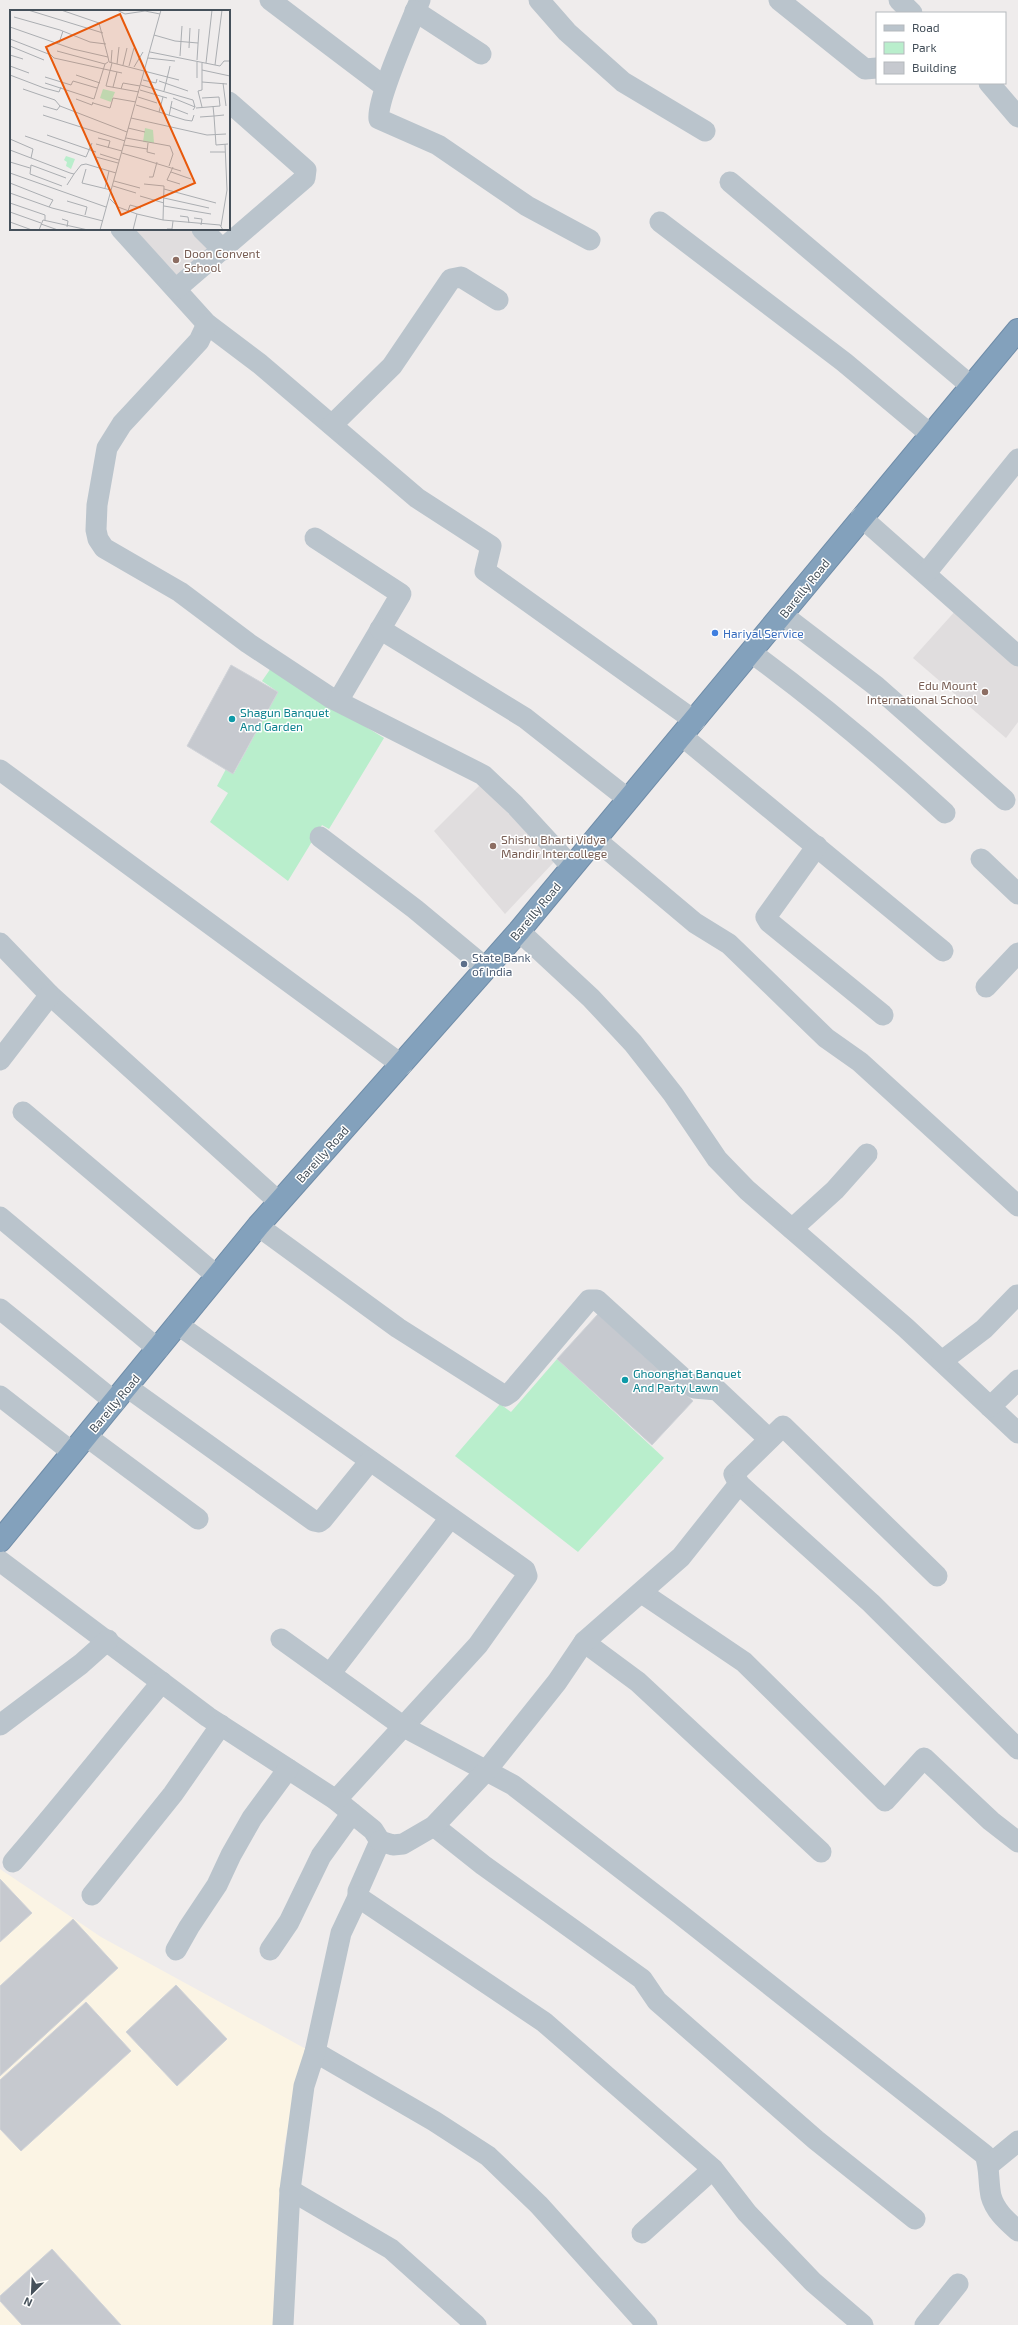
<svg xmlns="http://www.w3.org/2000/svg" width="1018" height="2325" viewBox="0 0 1018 2325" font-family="'Exo 2',sans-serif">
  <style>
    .commercial { fill: #fbf4e4 }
    .education { fill: #e0ddde }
    .green { fill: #b9eecc }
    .building { fill: #c6c9cf; stroke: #d0d3d8 }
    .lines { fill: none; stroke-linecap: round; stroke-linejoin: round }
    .highway-casing { stroke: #6f8ca8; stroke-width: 24 }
    .minor { stroke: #bac4cc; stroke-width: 21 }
    .highway { stroke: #83a1bc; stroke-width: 22 }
    .education-dot { fill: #8d6e63; stroke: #fff; stroke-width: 1.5 }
    .shop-dot { fill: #3f7fe0; stroke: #fff; stroke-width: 1.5 }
    .culture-dot { fill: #0f9aa8; stroke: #fff; stroke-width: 1.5 }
    .service-dot { fill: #5c6f8a; stroke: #fff; stroke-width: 1.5 }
    .labels { text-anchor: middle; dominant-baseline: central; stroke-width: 3; stroke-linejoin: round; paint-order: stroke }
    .education-label { font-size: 12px; fill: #785e54; stroke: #fff; text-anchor: start }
    .street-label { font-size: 12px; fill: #45505a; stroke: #fff }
    .shop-label { font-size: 12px; fill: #366cbe; stroke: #fff; text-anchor: start }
    .culture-label { font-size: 12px; fill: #0d838f; stroke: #fff; text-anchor: start }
    .service-label { font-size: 12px; fill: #4e5e75; stroke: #fff; text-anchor: start }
    .inset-road { fill: none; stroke: #abaeb2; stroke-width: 1 }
    .view { fill: #e8590c; fill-opacity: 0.15; stroke: #e8590c; stroke-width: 2 }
    .inset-edge { fill: none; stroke: #45505a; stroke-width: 2 }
  </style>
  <rect width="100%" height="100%" fill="#efecec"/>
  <!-- commercial -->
  <path class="commercial" d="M 0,1869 L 101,1937 L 306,2049 L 284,2146 L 277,2325 L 0,2325 Z"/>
  <!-- education -->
  <g class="education">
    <path d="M 128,229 L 203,229 L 218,243 L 173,278 Z"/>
    <path d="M 958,608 L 1018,662 L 1018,722 L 1006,738 L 913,658 Z"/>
    <path d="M 481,784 L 554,862 L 505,914 L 434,831 Z"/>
  </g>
  <!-- green -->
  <g class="green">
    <path d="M 271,668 L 384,738 L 329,829 L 322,825 L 288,881 L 210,822 L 228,793 L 217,786 L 226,769 L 234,773 L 278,692 L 262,681 Z"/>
    <path d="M 557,1359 L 664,1458 L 578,1552 L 455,1456 L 500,1404 L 511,1412 Z"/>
  </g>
  <!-- building -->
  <g class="building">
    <path d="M 231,665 L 278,692 L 233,774 L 187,746 Z"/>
    <path d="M 598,1314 L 693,1401 L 652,1445 L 557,1359 Z"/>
    <path d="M 0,1879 L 32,1913 L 0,1942 Z"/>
    <path d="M 73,1919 L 118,1968 L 0,2076 L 0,1986 Z"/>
    <path d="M 176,1985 L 227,2039 L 177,2086 L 126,2032 Z"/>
    <path d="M 86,2002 L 131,2051 L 21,2151 L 0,2129 L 0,2080 Z"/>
    <path d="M 52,2249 L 121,2325 L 22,2325 L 0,2301 L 0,2296 Z"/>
  </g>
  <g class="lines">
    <!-- highway casing -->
    <g class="highway-casing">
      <path id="highway" d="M 0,1541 L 258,1226 L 519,931 L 1018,330"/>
    </g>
    <!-- minor -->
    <g class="minor">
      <path d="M 270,0 L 385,87"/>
      <path d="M 420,0 C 411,23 376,100 379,119 L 438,145 L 527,206 L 590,240"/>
      <path d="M 539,0 L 567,32 L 623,82 L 705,131"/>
      <path d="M 779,0 L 865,69 L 877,68"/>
      <path d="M 899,0 L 912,13"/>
      <path d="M 415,11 L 481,54"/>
      <path d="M 989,83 L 1018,117"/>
      <path d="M 730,182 L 970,385"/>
      <path d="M 660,222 L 844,362 L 930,434"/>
      <path d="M 121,229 L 207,324 L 260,364 L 417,498 L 491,546 L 485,571 L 695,721"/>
      <path d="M 202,229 L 223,250"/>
      <path d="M 176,289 L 305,178 L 306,170 L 229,102"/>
      <path d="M 207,324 L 199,341 L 122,424 L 107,448 L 97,505 L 96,530 L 98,539 L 104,548 L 180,592 L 248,643 L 331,698 L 483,775 L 515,805 L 572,867"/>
      <path d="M 332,425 L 392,366 L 451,279 L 461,277 L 498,300"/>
      <path d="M 861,517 L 1018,656"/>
      <path d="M 315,538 L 401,594 L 338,701"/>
      <path d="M 926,573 L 1018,459"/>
      <path d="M 783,615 L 876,686 L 1005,800"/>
      <path d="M 380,629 L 525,718 L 628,799"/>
      <path d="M 752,653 C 820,703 883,756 945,813"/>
      <path d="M 682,736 L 943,951"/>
      <path d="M 0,770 L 402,1065"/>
      <path d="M 320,837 L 415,909 L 486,968"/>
      <path d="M 595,839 L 695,923 L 729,944 L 826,1038 L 860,1062 L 1018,1206"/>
      <path d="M 817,846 L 766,917 L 769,922 L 883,1015"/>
      <path d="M 981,859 L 1018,894"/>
      <path d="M 519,931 L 591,998 L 633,1043 L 673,1094 L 717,1159 L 747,1190 L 906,1328 L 1018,1433"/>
      <path d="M 0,943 L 50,995 L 279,1202"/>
      <path d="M 986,987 L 1018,953"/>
      <path d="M 0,1060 L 50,995"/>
      <path d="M 23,1112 L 217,1276"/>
      <path d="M 0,1217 L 158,1349"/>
      <path d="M 258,1226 L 398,1328 L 505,1396 L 511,1392 L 589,1300 L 597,1300 L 694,1388 L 717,1390 L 769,1439"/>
      <path d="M 792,1229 L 835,1190 L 867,1154"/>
      <path d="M 0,1309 L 115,1402"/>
      <path d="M 177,1324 L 525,1570 L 527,1576 L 478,1645 L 336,1800"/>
      <path d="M 942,1361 L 984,1329 L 1017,1295"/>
      <path d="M 127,1387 L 314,1521 L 319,1522 L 323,1519 L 370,1461"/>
      <path d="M 0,1396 L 72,1452"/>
      <path d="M 990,1407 L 1018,1380"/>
      <path d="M 86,1436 L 198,1519"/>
      <path d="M 739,1484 L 734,1474 L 783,1426 L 937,1576"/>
      <path d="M 0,1561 L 208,1717 L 336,1800 L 373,1830 L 380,1841 L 358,1891 L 358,1897 L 544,2022 L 713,2169 L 747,2213 L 813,2282 L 863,2325"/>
      <path d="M 642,1593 L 744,1662 L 885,1801 L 924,1758 L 991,1821 L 1018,1842"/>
      <path d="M 281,1639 L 404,1727 L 513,1785 L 676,1911 L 985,2155 C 990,2168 988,2182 991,2196 C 995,2211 1007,2221 1018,2231"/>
      <path d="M 584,1642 L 638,1682 L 821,1852"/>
      <path d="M 330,1674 L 450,1518"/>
      <path d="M 0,1725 L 81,1664 L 108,1640"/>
      <path d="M 434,1826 L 483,1865 L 642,1979 L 657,2001 L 816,2140 L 915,2219"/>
      <path d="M 380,1841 L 393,1845 L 403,1844 L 434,1826 L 486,1771 L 557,1682 L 584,1642 L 681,1557 L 739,1484 L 871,1603 L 1018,1749"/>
      <path d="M 13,1862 C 64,1803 112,1742 162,1682"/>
      <path d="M 92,1895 L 173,1794 L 221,1725"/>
      <path d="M 176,1950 L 189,1927 L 217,1885 L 231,1855 L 252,1818 L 288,1769"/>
      <path d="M 270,1950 L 289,1922 L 321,1856 L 352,1813"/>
      <path d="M 315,2052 L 434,2121 L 488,2156 L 539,2205 L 647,2325"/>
      <path d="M 989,2165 L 1018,2141"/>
      <path d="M 290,2190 L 391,2249 L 476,2325"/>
      <path d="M 642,2233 L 713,2169"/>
      <path d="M 283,2325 L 290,2190 L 304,2086 L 315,2052 L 341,1933 L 358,1897"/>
      <path d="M 925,2325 L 958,2284"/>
    </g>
    <!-- highway -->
    <use href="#highway" class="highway"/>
  </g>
  <!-- markers -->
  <g class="education-dot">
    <circle cx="176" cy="260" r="4"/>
    <circle cx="985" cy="692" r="4"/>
    <circle cx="493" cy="846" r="4"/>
  </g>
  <circle class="shop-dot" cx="715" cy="633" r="4"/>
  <g class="culture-dot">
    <circle cx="232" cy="719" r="4"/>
    <circle cx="625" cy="1380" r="4"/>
  </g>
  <circle class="service-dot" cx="464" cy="964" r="4"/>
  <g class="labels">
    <!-- education labels -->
    <g class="education-label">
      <text x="184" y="253">Doon Convent<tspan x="184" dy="14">School</tspan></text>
      <text x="977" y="685" text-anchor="end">Edu Mount<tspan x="977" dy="14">International School</tspan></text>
      <text x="501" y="839">Shishu Bharti Vidya<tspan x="501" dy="14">Mandir Intercollege</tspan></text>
    </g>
    <!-- street labels -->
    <g class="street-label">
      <text transform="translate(804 588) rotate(-51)">Bareilly Road</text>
      <text transform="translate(535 911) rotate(-50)">Bareilly Road</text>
      <text transform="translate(322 1154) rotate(-48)">Bareilly Road</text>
      <text transform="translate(114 1403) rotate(-50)">Bareilly Road</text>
    </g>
    <!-- shop labels -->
    <g class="shop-label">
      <text x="723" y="633">Hariyal Service</text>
    </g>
    <!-- culture labels -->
    <g class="culture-label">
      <text x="240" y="712">Shagun Banquet<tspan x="240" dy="14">And Garden</tspan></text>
      <text x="633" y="1373">Ghoonghat Banquet<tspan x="633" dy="14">And Party Lawn</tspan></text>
    </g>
    <!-- service labels -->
    <g class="service-label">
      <text x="472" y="957">State Bank<tspan x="472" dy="14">of India</tspan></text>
    </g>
  </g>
  <!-- overview -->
  <g transform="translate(10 10)">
    <rect width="220" height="220" fill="#efecec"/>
    <path d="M 93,79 L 105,82 L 101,92 L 90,88 ZM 135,118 L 143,120 L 144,133 L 133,132 ZM 56,146 L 65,149 L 61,159 L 56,156 L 57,152 L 54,150 Z" fill="#b9eecc"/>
    <path class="inset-road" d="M 18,0 L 93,23M 51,0 L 89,13 L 98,47M 107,0 L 115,4 L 135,1 L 150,4M 4,7 L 50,20 L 80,32 L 96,34M 0,17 L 63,39 L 98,47 L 99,52 L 169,70M 144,25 L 165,31 L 188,33M 0,29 L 41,45 L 44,48 L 112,63M 49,33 L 53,21M 0,36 L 34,50M 179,38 L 180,18M 47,41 L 95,54M 140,42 L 210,56 L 214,51 L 220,51M 0,45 L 13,49M 170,46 L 172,16M 138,48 L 165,51M 187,50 L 189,19M 101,53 L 102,40M 102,53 L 96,76 L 129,82M 196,53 L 202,0M 107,54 L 109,37M 113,55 L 117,38M 205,55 L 212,0M 0,56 L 19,63M 119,56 L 124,38M 124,57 L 133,42M 192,60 L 220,66M 0,65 L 34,78 L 49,82 L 51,77M 66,65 L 90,73M 35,67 L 61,75 L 63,71 L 87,78M 187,68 L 187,52M 133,70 L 146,73 L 147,69M 149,71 L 178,81M 192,72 L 217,74M 35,73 L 84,89 L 95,54 L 98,52M 213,73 L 216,96M 131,75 L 183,90 L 185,97 L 183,100M 103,77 L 107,62M 13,79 L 45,90 L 50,96 L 117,122M 111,79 L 113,73 L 130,76M 130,80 L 157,88M 154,81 L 160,56M 128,87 L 147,93M 163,88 L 185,97M 66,89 L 82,95 L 83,92M 83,93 L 100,98 L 103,88 L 126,92M 126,95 L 175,110 L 182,111 L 184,105M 33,96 L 47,100 L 50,96M 203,96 L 204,106 L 214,105M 160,97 L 178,104M 192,97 L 188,81 L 192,80 L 192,53M 186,98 L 210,96 L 209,87 L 192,88M 149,102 L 153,87M 33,105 L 115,131M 159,106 L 162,91M 190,107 L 204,106 L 206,135 L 218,134M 121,108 L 197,125 L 216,124M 118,118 L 135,122M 37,125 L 86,142M 15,126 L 76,147 L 82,133M 88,128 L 100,131 L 98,138M 116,128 L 160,136 L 163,144 L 159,156M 0,129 L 23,139 L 21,148 L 60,163 L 64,164 L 71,155 L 76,154 L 106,163M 138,133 L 137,142 L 145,144M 86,134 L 112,141M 114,135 L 137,139M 0,140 L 21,148M 200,142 L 215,142M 112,143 L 171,161M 90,144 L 109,150M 86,147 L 108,153M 0,152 L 20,158M 163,157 L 157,170 L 170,174M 76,159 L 72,173 L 101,180M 161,162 L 181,169M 0,163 L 96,197M 139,167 L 143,167 L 147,152M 104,171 L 130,178M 0,173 L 43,190 L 39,197M 134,174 L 154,176 L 153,210M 57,175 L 64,164M 52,176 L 20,164 L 21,155 L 56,168M 103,176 L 126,183M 95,178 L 99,161M 154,179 L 206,193M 0,183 L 42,198 L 93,211M 130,186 L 154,193M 154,188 L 199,198M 100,189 L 108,197 L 127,204 L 153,210 L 210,215 L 213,220M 57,191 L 77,197 L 75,205M 0,193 L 35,205 L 35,210M 154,196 L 201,204M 118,201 L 120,195 L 131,198M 0,202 L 31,213M 170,206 L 178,207 L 179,213M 184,208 L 192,209 L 191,215M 52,209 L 58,211 L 57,217M 0,212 L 22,220M 31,214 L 48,220M 211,216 L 217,180 L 215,134M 157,219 L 162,219 L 163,211M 29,220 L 33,210 L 78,220M 90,220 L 151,0M 123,220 L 127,204"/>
    <path class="view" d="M 110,4 L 185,173 L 111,205 L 36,37 Z"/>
    <rect width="220" height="220" class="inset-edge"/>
  </g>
  <!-- legend -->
  <rect x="876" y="12" width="130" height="72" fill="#ffffff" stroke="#b5b9bd"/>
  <rect x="884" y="25" width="20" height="6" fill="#bac4cc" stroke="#b5b9bd"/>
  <text x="912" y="32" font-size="12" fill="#45505a">Road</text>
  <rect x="884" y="42" width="20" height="12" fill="#b9eecc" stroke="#b5b9bd"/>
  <text x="912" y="52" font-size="12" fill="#45505a">Park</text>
  <rect x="884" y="62" width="20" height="12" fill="#c6c9cf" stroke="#b5b9bd"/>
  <text x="912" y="72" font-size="12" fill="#45505a">Building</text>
  <!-- north arrow -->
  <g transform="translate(32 2293) rotate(204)" stroke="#ffffff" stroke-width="3" paint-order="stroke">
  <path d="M0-3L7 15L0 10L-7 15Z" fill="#45505a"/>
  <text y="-6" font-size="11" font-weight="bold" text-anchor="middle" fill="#45505a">N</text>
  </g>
</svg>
